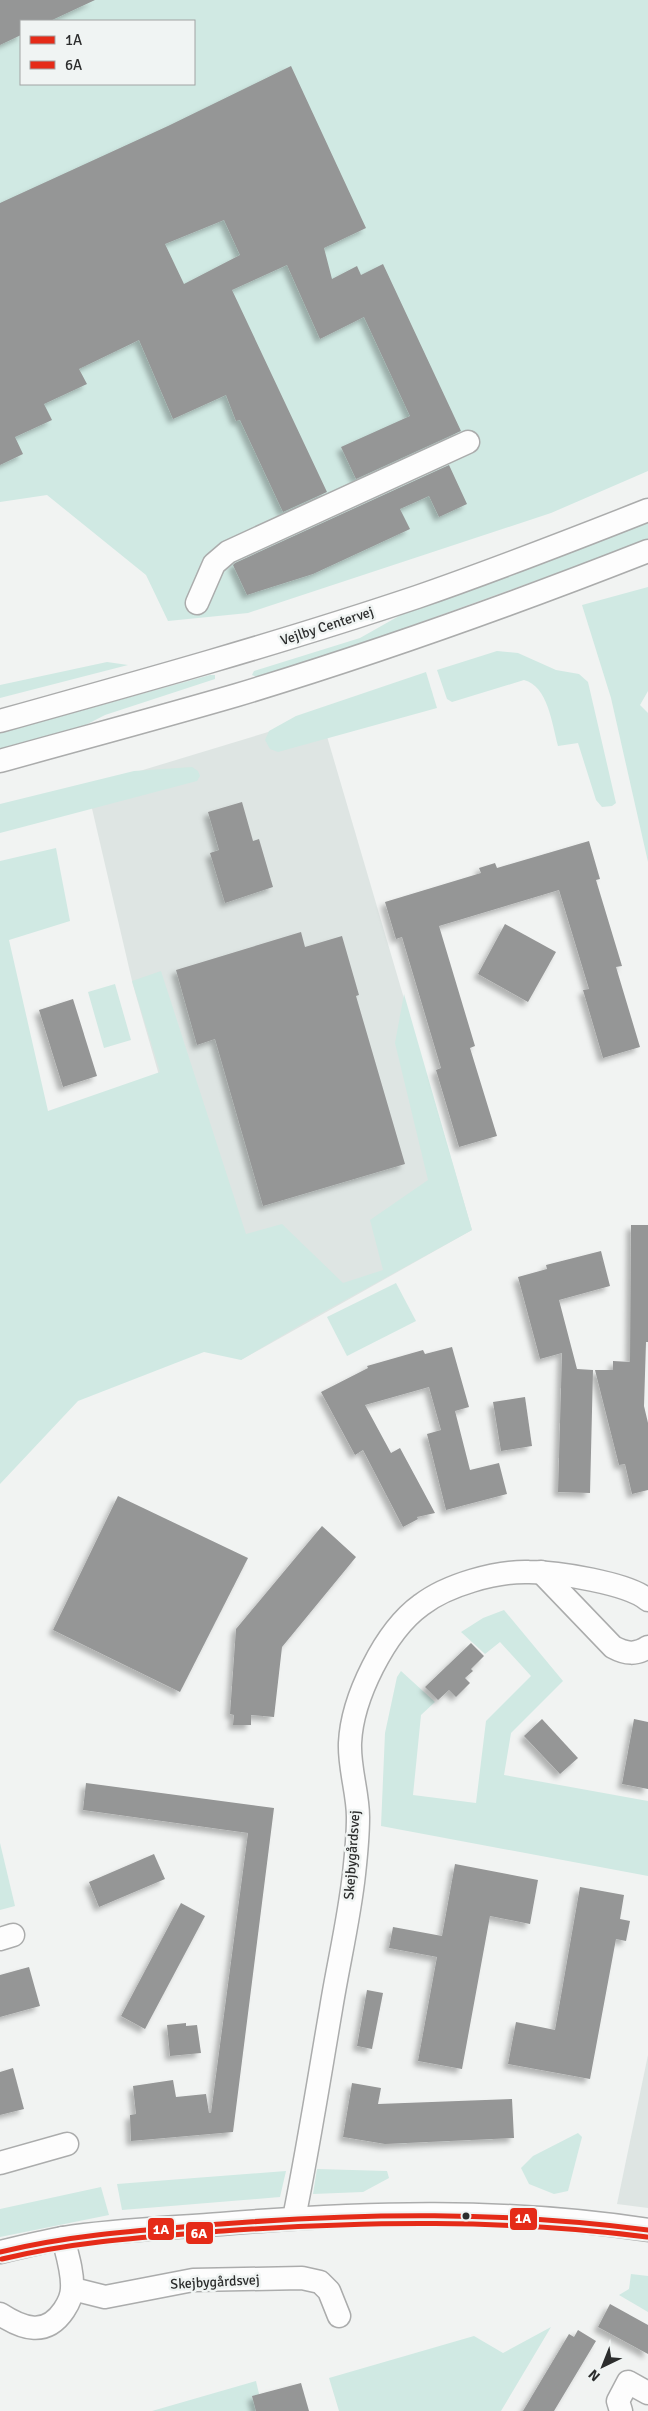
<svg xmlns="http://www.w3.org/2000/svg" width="648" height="2411" viewBox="0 0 648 2411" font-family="Signika,sans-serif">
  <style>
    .built { fill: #dee5e3 }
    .green { fill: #d0e9e3; fill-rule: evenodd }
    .building { fill: #959696; fill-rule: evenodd; filter: url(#shadow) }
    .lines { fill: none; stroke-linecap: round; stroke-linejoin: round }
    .minor-casing { stroke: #abacac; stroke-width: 25 }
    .minor { stroke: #fdfdfd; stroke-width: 22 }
    .bus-1-casing { stroke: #f0f4f3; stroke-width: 9 }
    .bus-2-casing { stroke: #f0f4f3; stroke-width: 9 }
    .bus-1 { stroke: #e52b18; stroke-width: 5 }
    .bus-2 { stroke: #e52b18; stroke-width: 5 }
    .bus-dot { fill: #2c2d2d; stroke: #f0f4f3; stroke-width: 2 }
    .labels { text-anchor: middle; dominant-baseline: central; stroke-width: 5; stroke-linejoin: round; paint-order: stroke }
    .street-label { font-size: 14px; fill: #2c2d2d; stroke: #f0f4f3 }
    .line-badge { stroke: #f0f4f3; stroke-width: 2 }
    .badge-label { font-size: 14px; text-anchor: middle; font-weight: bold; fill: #fff }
  </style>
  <defs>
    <filter id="shadow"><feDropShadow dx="-4.5" dy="4.5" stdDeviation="2.5" flood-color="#0004"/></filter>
  </defs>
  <rect width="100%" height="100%" fill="#f1f3f2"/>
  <!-- built -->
  <g class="built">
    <path d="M 321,716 L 472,1230 L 241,1360 L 133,985 L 87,787 Z"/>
    <path d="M 648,2055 L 648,2208 L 617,2204 Z"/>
  </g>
  <!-- green -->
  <g class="green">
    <path d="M 0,0 L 648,0 L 648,471 L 551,513 L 248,613 L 168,621 L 146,575 L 47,495 L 0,502 ZM 21,21 L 194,21 L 194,84 L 21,84 Z"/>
    <path d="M 648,523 L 648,540 L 355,646 L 257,677 L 252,675 L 254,671 L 360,638 L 406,612 Z"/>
    <path d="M 648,587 L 648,691 L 640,705 L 648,713 L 648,862 L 611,698 L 582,605 Z"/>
    <path d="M 497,651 L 518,653 L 556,670 L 579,674 L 588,682 L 616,803 L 612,806 L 602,807 L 596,800 L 578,743 L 558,746 C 552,724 548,686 524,680 L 452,702 L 447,699 L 437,670 Z"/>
    <path d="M 107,662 L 128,665 L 0,698 L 0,685 Z"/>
    <path d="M 426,672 L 437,708 L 278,752 L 270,749 L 265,740 L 269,731 L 296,716 Z"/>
    <path d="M 210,675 L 215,675 L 215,679 L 105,715 L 72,732 L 0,751 L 0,733 Z"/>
    <path d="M 192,767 L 198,771 L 200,776 L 197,781 L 0,833 L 0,804 L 134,771 Z"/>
    <path d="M 56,848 L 70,921 L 9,940 L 48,1111 L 160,1072 L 132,981 L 161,971 L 246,1234 L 282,1224 L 343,1283 L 383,1270 L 370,1220 L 428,1180 L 395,1043 L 404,994 L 472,1230 L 307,1321 L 241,1360 L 204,1352 L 78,1401 L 0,1484 L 0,861 Z"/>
    <path d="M 115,984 L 131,1040 L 104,1048 L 88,992 Z"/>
    <path d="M 396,1283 L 416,1321 L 347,1356 L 327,1317 Z"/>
    <path d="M 504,1610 L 563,1681 L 511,1733 L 504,1775 L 648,1801 L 648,1876 L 381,1826 L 385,1733 L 397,1677 L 401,1671 L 435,1702 L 421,1715 L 413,1795 L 476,1803 L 486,1721 L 531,1676 L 500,1642 L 485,1654 L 461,1632 L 483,1618 Z"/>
    <path d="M 0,1843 L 15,1906 L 0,1910 Z"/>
    <path d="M 578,2133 L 582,2137 L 568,2191 L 554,2194 L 529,2184 L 521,2168 L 533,2156 Z"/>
    <path d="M 317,2169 L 387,2171 L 389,2178 L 363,2192 L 313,2194 Z"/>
    <path d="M 286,2171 L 280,2197 L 122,2210 L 117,2184 Z"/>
    <path d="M 101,2187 L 109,2215 L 0,2237 L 0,2209 Z"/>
    <path d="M 631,2274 L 648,2276 L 648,2312 L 619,2295 L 629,2289 Z"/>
    <path d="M 551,2327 L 501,2411 L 339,2411 L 329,2378 L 474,2336 L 503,2353 Z"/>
    <path d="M 256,2381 L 263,2411 L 152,2411 Z"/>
  </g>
  <!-- building -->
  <g class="building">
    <path d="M 0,0 L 95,0 L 50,21 L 21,21 L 21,35 L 0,45 Z"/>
    <path d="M 291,66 L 366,228 L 324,248 L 332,279 L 357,266 L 361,275 L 383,264 L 461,431 L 356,479 L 341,447 L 410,416 L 364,317 L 320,339 L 287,265 L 232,290 L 327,492 L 283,512 L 240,420 L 236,421 L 226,395 L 173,419 L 139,340 L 79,369 L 87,384 L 44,404 L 52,420 L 15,437 L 23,454 L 0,465 L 0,203 L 168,126 ZM 224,220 L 240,255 L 184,284 L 165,244 Z"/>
    <path d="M 449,465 L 467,504 L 439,517 L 429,496 L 400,509 L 410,529 L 313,574 L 247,595 L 233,565 L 235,563 Z"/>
    <path d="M 242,802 L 253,841 L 259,839 L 273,887 L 225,903 L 210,853 L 219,850 L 208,812 Z"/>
    <path d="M 589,841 L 600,879 L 596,880 L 622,966 L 616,967 L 640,1047 L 603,1058 L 583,990 L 589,989 L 559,890 L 439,926 L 475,1046 L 470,1048 L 497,1136 L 459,1147 L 436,1070 L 441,1068 L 402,937 L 396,939 L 385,902 L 481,873 L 479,868 L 495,863 L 497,868 Z"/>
    <path d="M 505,924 L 556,952 L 528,1002 L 478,974 Z"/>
    <path d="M 301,932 L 305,947 L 342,936 L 359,995 L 356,996 L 405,1164 L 263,1206 L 215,1039 L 197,1045 L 176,970 Z"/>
    <path d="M 73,999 L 97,1076 L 63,1087 L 39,1010 Z"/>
    <path d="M 631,1225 L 648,1225 L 648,1342 L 646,1342 L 644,1406 L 648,1423 L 648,1490 L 632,1494 L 625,1464 L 619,1465 L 595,1370 L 613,1370 L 613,1361 L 630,1362 Z"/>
    <path d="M 601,1251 L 610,1286 L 559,1300 L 577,1369 L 593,1370 L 590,1493 L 558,1492 L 562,1353 L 540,1359 L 518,1277 L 547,1269 L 546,1265 Z"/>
    <path d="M 452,1347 L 469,1407 L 455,1411 L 470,1470 L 499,1463 L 507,1494 L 446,1510 L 427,1434 L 441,1430 L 429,1387 L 365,1405 L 391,1453 L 400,1448 L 435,1513 L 417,1517 L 418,1519 L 403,1527 L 363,1450 L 355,1455 L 321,1392 L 368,1368 L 367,1366 L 423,1350 L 425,1354 Z"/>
    <path d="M 525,1397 L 532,1446 L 501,1451 L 493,1402 Z"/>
    <path d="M 118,1496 L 248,1558 L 180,1692 L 53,1630 Z"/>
    <path d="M 322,1526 L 356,1557 L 282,1647 L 274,1717 L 251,1715 L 251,1725 L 233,1725 L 234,1715 L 230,1714 L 236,1629 Z"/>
    <path d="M 471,1643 L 484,1656 L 471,1669 L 473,1671 L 465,1678 L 470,1683 L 456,1697 L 449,1690 L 438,1700 L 425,1687 Z"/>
    <path d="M 542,1719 L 578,1758 L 560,1774 L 524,1736 Z"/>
    <path d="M 634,1719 L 648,1722 L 648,1789 L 622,1784 Z"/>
    <path d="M 86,1783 L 274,1808 L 233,2132 L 131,2141 L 130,2115 L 136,2114 L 133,2086 L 173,2080 L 176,2097 L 206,2094 L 209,2113 L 211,2113 L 248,1833 L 83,1810 Z"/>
    <path d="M 154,1854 L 165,1879 L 99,1907 L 89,1882 Z"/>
    <path d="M 455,1864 L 538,1880 L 530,1924 L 490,1916 L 462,2069 L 418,2061 L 437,1957 L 389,1948 L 393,1927 L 442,1936 Z"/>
    <path d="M 580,1887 L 624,1895 L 620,1919 L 630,1921 L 626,1941 L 616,1939 L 590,2079 L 508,2064 L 516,2022 L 555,2030 Z"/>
    <path d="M 181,1903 L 205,1916 L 145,2029 L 121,2016 Z"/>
    <path d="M 29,1967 L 40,2006 L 0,2017 L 0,1975 Z"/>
    <path d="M 367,1990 L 383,1993 L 372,2049 L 357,2046 Z"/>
    <path d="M 186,2023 L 186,2026 L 197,2025 L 201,2053 L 170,2056 L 167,2025 Z"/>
    <path d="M 13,2068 L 24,2109 L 0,2115 L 0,2072 Z"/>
    <path d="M 352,2083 L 381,2088 L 378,2104 L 512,2099 L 514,2138 L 385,2144 L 343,2137 Z"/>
    <path d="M 610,2304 L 648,2325 L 648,2354 L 598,2327 Z"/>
    <path d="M 578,2330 L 596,2341 L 554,2411 L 523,2411 L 569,2334 L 574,2337 Z"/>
    <path d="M 301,2383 L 309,2411 L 256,2411 L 252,2396 Z"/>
  </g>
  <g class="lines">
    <!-- minor casing -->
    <g class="minor-casing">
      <g id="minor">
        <path d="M 197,603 L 214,564 L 228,552 L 468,442"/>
        <path d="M 0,721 C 140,682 280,643 417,597 C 495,570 572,540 648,510"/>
        <path d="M 0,761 C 79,739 158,718 237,695 C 376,653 513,604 648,551"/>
        <path d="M 541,1572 L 613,1647 C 626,1654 636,1655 648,1647"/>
        <path d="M 0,1939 L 13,1935"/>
        <path d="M 0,2163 L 67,2144"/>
        <path d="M 294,2218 C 308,2149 319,2079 331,2009 C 338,1965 349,1920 354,1874 C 356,1856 358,1836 358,1817 C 358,1793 349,1768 350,1743 C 352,1698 385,1631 421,1605 C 447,1585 496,1571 529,1572 C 557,1572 628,1583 648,1600"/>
        <path d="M 0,2252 C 21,2247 42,2242 63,2238 C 115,2230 169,2228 221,2224 C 364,2212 506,2208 648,2230"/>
        <path d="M 73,2289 L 105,2297 L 193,2280 L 302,2278 L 320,2282 L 329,2291 L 339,2316"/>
        <path d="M 0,2314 C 23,2329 46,2337 64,2310 C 68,2304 72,2296 72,2288 C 73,2272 67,2254 63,2238"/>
        <path d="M 621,2411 L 618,2401 L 628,2382 L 648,2393"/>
      </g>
    </g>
    <!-- minor -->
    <use href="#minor" class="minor"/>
    <!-- bus-1 casing -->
    <g class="bus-1-casing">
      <path id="bus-1" d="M 0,2252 C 75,2234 145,2230 221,2224 C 364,2213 505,2211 648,2230"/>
    </g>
    <!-- bus-2 casing -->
    <g class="bus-2-casing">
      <path id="bus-2" d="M 2,2259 C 77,2241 147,2237 223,2231 C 366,2221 505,2219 647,2237"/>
    </g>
    <!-- bus-1 -->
    <use href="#bus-1" class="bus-1"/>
    <!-- bus-2 -->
    <use href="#bus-2" class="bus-2"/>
  </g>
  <!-- markers -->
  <circle class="bus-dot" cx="466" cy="2216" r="4.5"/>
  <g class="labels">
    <!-- street labels -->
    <g class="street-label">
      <text transform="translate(327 626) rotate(-18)">Vejlby Centervej</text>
      <text transform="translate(352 1855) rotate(-86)">Skejbygårdsvej</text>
      <text transform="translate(215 2282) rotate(-3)">Skejbygårdsvej</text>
    </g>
  </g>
  <g class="line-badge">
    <rect x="509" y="2207" width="29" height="24" rx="5" fill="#e52b18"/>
    <rect x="147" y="2217" width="28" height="24" rx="5" fill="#e52b18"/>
    <rect x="185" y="2221" width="29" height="24" rx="5" fill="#e52b18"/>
  </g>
  <g class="badge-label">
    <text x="523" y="2223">1A</text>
    <text x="161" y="2234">1A</text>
    <text x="199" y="2238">6A</text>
  </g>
  <!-- legend -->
  <rect x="20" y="20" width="175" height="65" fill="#f0f4f3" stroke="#a2a4a4"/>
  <rect x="30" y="36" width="25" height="8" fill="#e52b18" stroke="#a2a4a4"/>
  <text x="65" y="45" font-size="15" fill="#2c2d2d">1A</text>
  <rect x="30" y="61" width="25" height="8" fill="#e52b18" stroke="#a2a4a4"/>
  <text x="65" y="70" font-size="15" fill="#2c2d2d">6A</text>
  <!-- north arrow -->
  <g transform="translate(603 2366) rotate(223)" stroke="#f0f4f3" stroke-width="4" paint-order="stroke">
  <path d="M0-4L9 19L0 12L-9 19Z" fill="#2c2d2d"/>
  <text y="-8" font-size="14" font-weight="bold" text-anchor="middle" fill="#2c2d2d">N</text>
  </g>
</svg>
